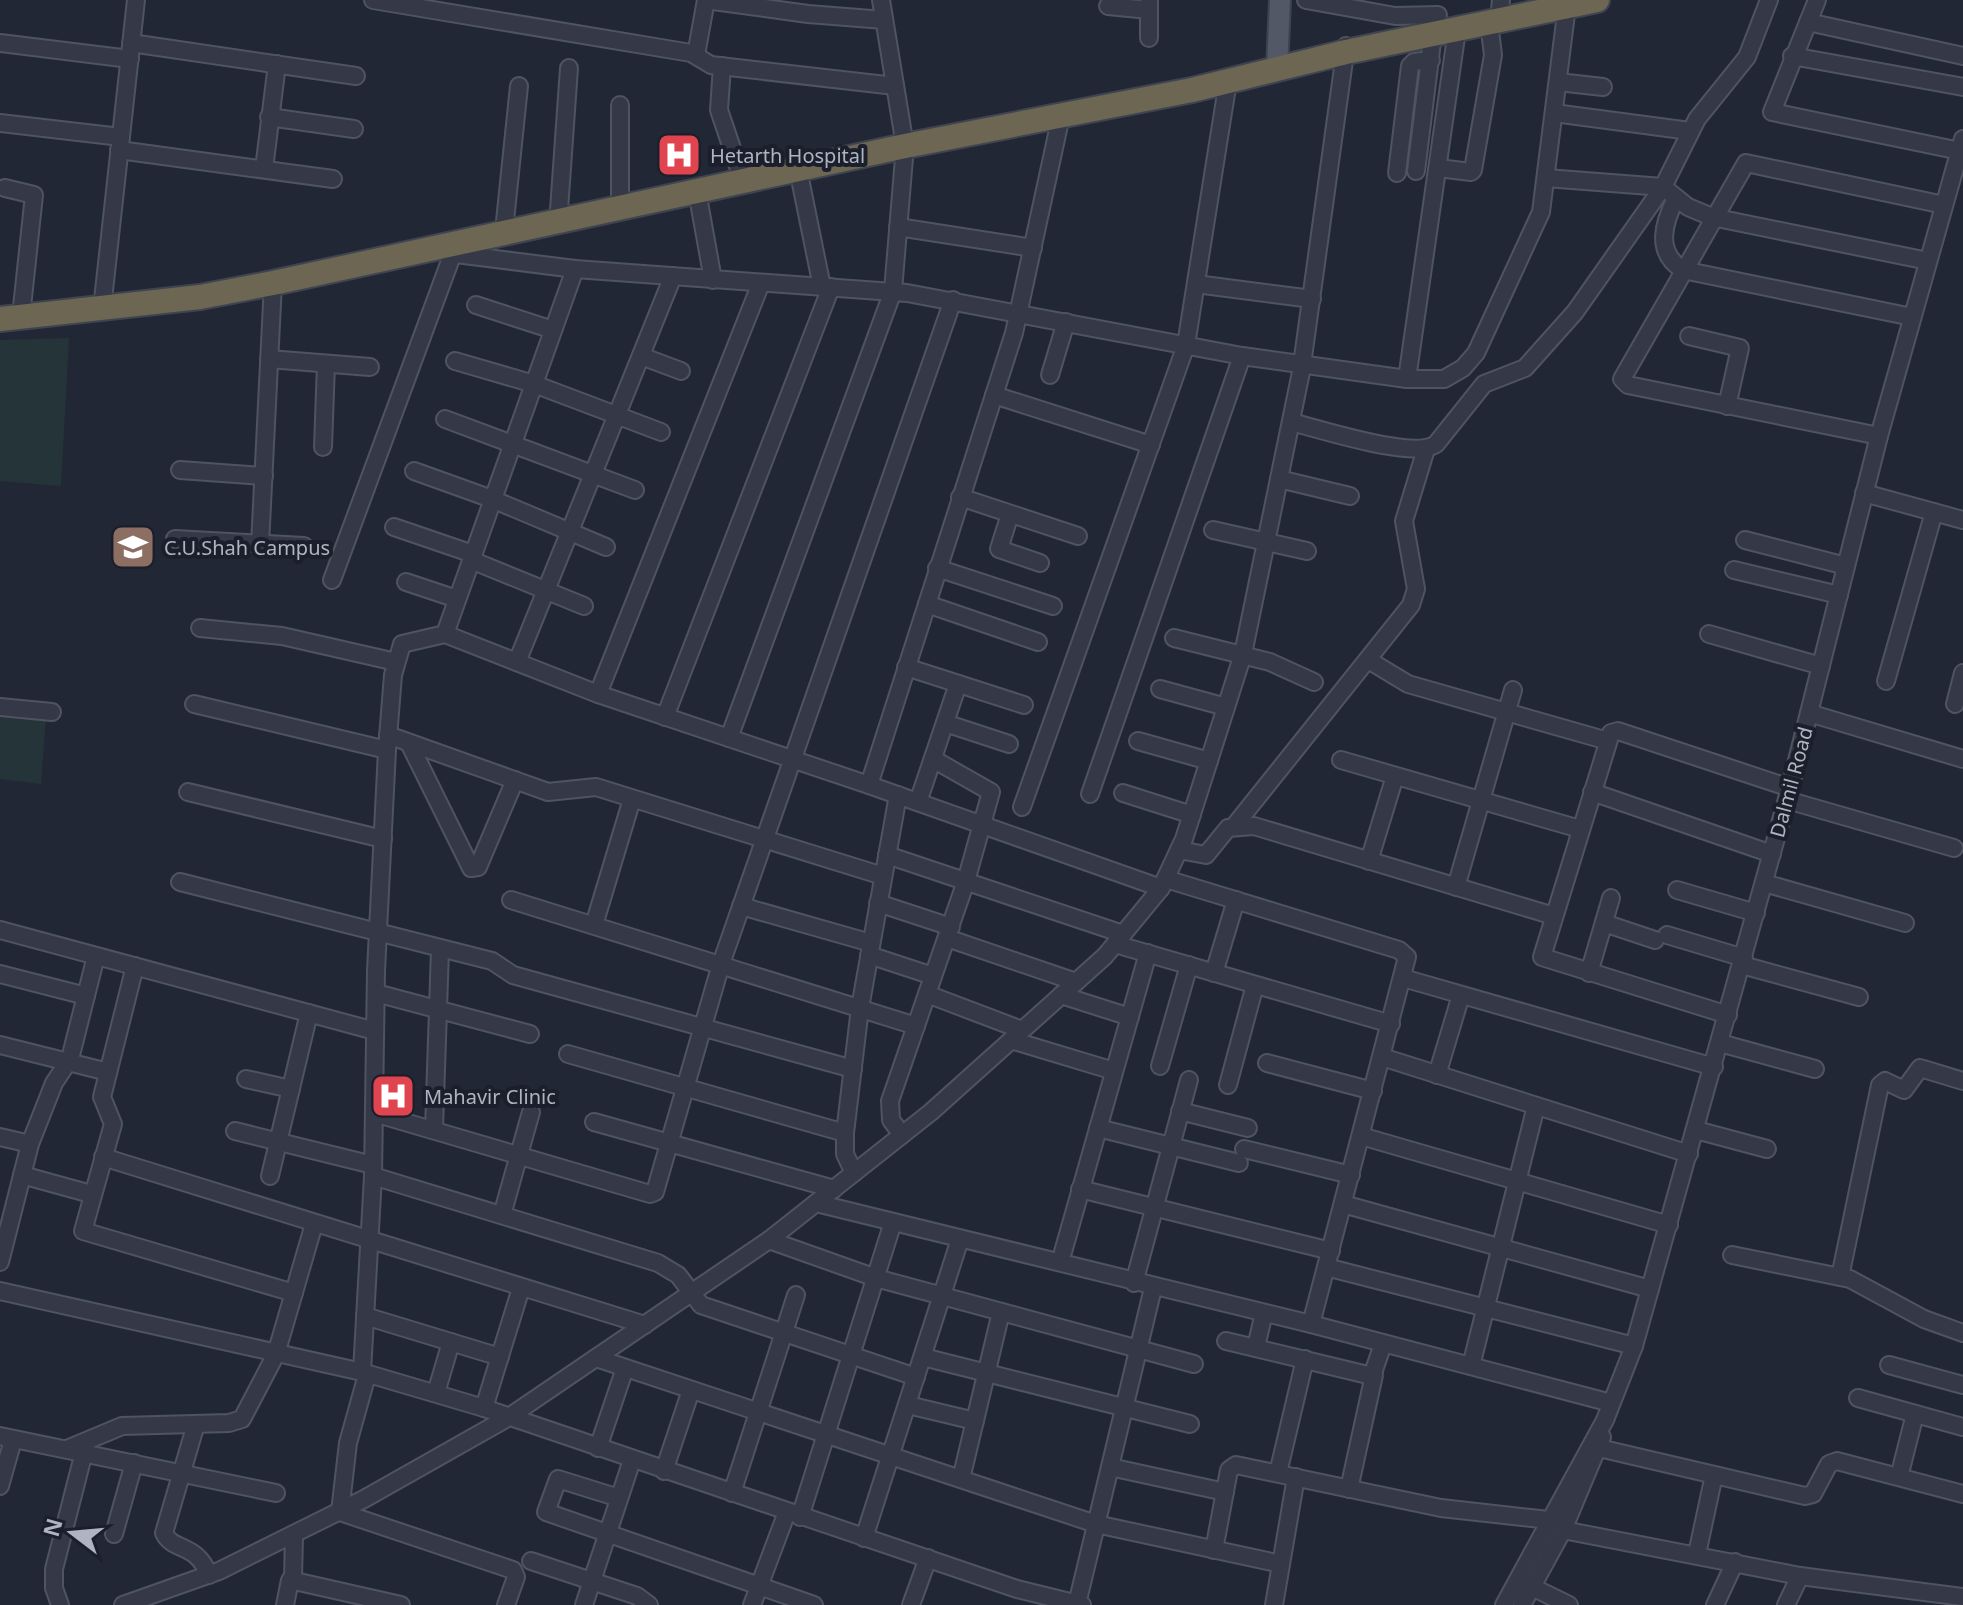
<svg xmlns="http://www.w3.org/2000/svg" width="1963" height="1605" viewBox="0 0 1963 1605" font-family="'Noto Sans',sans-serif">
  <style>
    .green { fill: #243438 }
    .lines { fill: none; stroke-linecap: round; stroke-linejoin: round }
    .minor-casing { stroke: #4f5461; stroke-width: 20 }
    .major-casing { stroke: #3e4350; stroke-width: 24 }
    .highway-casing { stroke: #3f4451; stroke-width: 28 }
    .minor { stroke: #353947; stroke-width: 16 }
    .major { stroke: #535867; stroke-width: 20 }
    .highway { stroke: #6c6652; stroke-width: 24 }
    .labels { text-anchor: middle; dominant-baseline: central; stroke-width: 8; stroke-linejoin: round; paint-order: stroke }
    .poi-label { font-size: 20px; fill: #afb4c3; stroke: #1a1f2b; text-anchor: start }
    .street-label { font-size: 20px; fill: #afb4c3; stroke: #1a1f2b }
  </style>
  <rect width="100%" height="100%" fill="#222736"/>
  <!-- green -->
  <g class="green">
    <path d="M 69,338 L 61,486 L 0,481 L 0,340 Z"/>
    <path d="M 0,714 L 46,716 L 41,784 L 0,779 Z"/>
  </g>
  <g class="lines">
    <!-- minor casing -->
    <g class="minor-casing">
      <g id="minor">
        <path d="M 373,0 L 691,53 L 711,65 L 895,86"/>
        <path d="M 706,0 L 808,14 L 884,20"/>
        <path d="M 1306,0 L 1395,16 L 1438,15"/>
        <path d="M 1817,0 L 1772,112 L 1960,151"/>
        <path d="M 1108,6 L 1149,10"/>
        <path d="M 1500,9 L 1501,0"/>
        <path d="M 1808,22 L 1963,56"/>
        <path d="M 1149,38 L 1149,0"/>
        <path d="M 0,43 L 130,59"/>
        <path d="M 131,43 L 356,76"/>
        <path d="M 696,55 L 706,0"/>
        <path d="M 1792,56 L 1963,87"/>
        <path d="M 722,66 L 719,110 L 743,181"/>
        <path d="M 1558,82 L 1603,87"/>
        <path d="M 1554,113 L 1690,131"/>
        <path d="M 269,117 L 354,129"/>
        <path d="M 0,123 L 121,137"/>
        <path d="M 119,150 L 333,179"/>
        <path d="M 1438,168 L 1471,172 L 1473,170 L 1493,55 L 1489,23"/>
        <path d="M 264,169 L 277,64"/>
        <path d="M 798,169 L 822,287"/>
        <path d="M 1416,171 L 1433,34"/>
        <path d="M 1397,173 L 1410,66 L 1414,62 L 1431,60"/>
        <path d="M 1546,178 L 1663,187 L 1688,207 L 1712,217 L 1928,261"/>
        <path d="M 5,188 L 34,195 L 22,307"/>
        <path d="M 697,191 L 713,280"/>
        <path d="M 620,198 L 620,105"/>
        <path d="M 1676,198 C 1664,222 1654,252 1683,270 L 1912,317"/>
        <path d="M 559,210 L 569,68"/>
        <path d="M 505,221 L 519,86"/>
        <path d="M 898,227 L 1033,248"/>
        <path d="M 454,243 L 452,251 L 456,254 L 575,269 L 907,293 L 1242,356 L 1407,379 L 1444,379 L 1463,368 L 1476,353 L 1541,212 L 1567,6"/>
        <path d="M 575,269 L 445,634 L 402,644 L 393,675 L 387,750 L 376,971 L 373,1176 L 362,1372 L 484,1408 L 1017,1589 L 1082,1605"/>
        <path d="M 1196,284 L 1312,299"/>
        <path d="M 476,305 L 553,330"/>
        <path d="M 102,309 L 136,0"/>
        <path d="M 1689,336 L 1740,348 L 1727,406"/>
        <path d="M 641,356 L 681,371"/>
        <path d="M 269,359 L 370,367"/>
        <path d="M 455,361 L 534,384 L 661,432"/>
        <path d="M 1050,375 L 1066,322"/>
        <path d="M 1407,379 L 1457,30"/>
        <path d="M 994,395 L 1151,445"/>
        <path d="M 445,419 L 635,490"/>
        <path d="M 1291,422 C 1320,429 1414,460 1436,444 L 1484,384 L 1525,368 L 1575,312 L 1663,187 L 1697,119 L 1747,57 L 1769,0"/>
        <path d="M 1879,436 L 1628,385 L 1622,379 L 1746,163 L 1944,205"/>
        <path d="M 323,447 L 326,364"/>
        <path d="M 180,470 L 264,476"/>
        <path d="M 414,471 L 492,499 L 606,547"/>
        <path d="M 1279,479 L 1350,496"/>
        <path d="M 1864,493 L 1963,520"/>
        <path d="M 960,497 L 1078,536"/>
        <path d="M 1010,514 L 999,549 L 1040,563"/>
        <path d="M 394,527 L 473,554"/>
        <path d="M 1213,530 L 1307,551"/>
        <path d="M 175,539 L 304,546"/>
        <path d="M 1745,540 L 1846,566"/>
        <path d="M 260,545 L 273,283"/>
        <path d="M 471,560 L 584,606"/>
        <path d="M 937,568 L 1053,606"/>
        <path d="M 1734,570 L 1839,595"/>
        <path d="M 332,580 L 453,253"/>
        <path d="M 406,582 L 457,599"/>
        <path d="M 927,604 L 1038,642"/>
        <path d="M 200,628 L 282,636 L 396,662"/>
        <path d="M 445,634 L 598,694 L 869,785 L 1014,333 L 1061,116"/>
        <path d="M 1709,634 L 1821,666"/>
        <path d="M 1174,638 L 1270,662 L 1314,682"/>
        <path d="M 1370,661 L 1408,684 L 1608,741"/>
        <path d="M 517,662 L 673,276"/>
        <path d="M 906,667 L 1024,705"/>
        <path d="M 1886,681 L 1934,512"/>
        <path d="M 1160,689 L 1226,707"/>
        <path d="M 598,694 L 761,283"/>
        <path d="M 194,704 L 387,750"/>
        <path d="M 1955,704 L 1963,673"/>
        <path d="M 0,707 L 52,712"/>
        <path d="M 1809,713 L 1963,759"/>
        <path d="M 665,717 L 831,287"/>
        <path d="M 945,723 L 1009,744"/>
        <path d="M 388,735 L 548,792 L 596,787 L 883,876"/>
        <path d="M 729,738 L 893,291 L 905,146 L 881,0"/>
        <path d="M 1138,741 L 1209,761"/>
        <path d="M 409,743 L 471,868 L 478,867 L 515,780"/>
        <path d="M 1341,760 L 1580,829"/>
        <path d="M 869,785 L 1161,888"/>
        <path d="M 188,792 L 383,839"/>
        <path d="M 1592,792 L 1772,854"/>
        <path d="M 1123,793 L 1192,815"/>
        <path d="M 1090,794 L 1242,356"/>
        <path d="M 1787,800 L 1954,848"/>
        <path d="M 918,802 L 958,684"/>
        <path d="M 1022,807 L 1186,345 L 1228,81"/>
        <path d="M 1235,825 L 1411,605 L 1416,589 L 1404,521 L 1426,449"/>
        <path d="M 1179,850 L 1206,855 L 1228,828 L 1254,826 L 1554,916"/>
        <path d="M 887,855 L 1123,934"/>
        <path d="M 1369,861 L 1395,776"/>
        <path d="M 1166,879 L 1399,950 L 1407,957 L 1311,1324"/>
        <path d="M 180,882 L 492,961 L 513,975 L 853,1069"/>
        <path d="M 1764,883 L 1905,923"/>
        <path d="M 1456,887 L 1513,690"/>
        <path d="M 1677,890 L 1756,913"/>
        <path d="M 511,900 L 916,1026"/>
        <path d="M 878,903 L 951,927"/>
        <path d="M 741,906 L 871,943"/>
        <path d="M 1604,923 L 1655,940"/>
        <path d="M 594,925 L 632,799"/>
        <path d="M 0,930 L 375,1031"/>
        <path d="M 1667,935 L 1744,958"/>
        <path d="M 947,938 L 1076,982"/>
        <path d="M 1115,944 L 1391,1024"/>
        <path d="M 869,955 L 933,976"/>
        <path d="M 1742,965 L 1859,997"/>
        <path d="M 135,966 L 102,1097 L 113,1124 L 83,1231 L 294,1293"/>
        <path d="M 1214,973 L 1236,900"/>
        <path d="M 1589,973 L 1611,898"/>
        <path d="M 0,974 L 86,996"/>
        <path d="M 1403,978 L 1714,1067"/>
        <path d="M 376,993 L 530,1034"/>
        <path d="M 927,994 L 1022,1030"/>
        <path d="M 1061,995 L 1130,1017"/>
        <path d="M 1728,1015 L 1542,957 L 1611,733 L 1618,731 L 1790,788"/>
        <path d="M 1011,1040 L 1114,1071"/>
        <path d="M 1720,1043 L 1815,1069"/>
        <path d="M 0,1045 L 108,1072"/>
        <path d="M 568,1054 L 845,1133"/>
        <path d="M 1382,1057 L 1689,1154"/>
        <path d="M 1267,1063 L 1373,1091"/>
        <path d="M 1160,1066 L 1189,965"/>
        <path d="M 1437,1075 L 1461,995"/>
        <path d="M 246,1079 L 291,1089"/>
        <path d="M 1228,1085 L 1255,985"/>
        <path d="M 1180,1111 L 1248,1128"/>
        <path d="M 374,1113 L 650,1194 L 655,1192 L 721,964 L 953,300"/>
        <path d="M 594,1122 L 834,1189"/>
        <path d="M 1098,1128 L 1239,1163"/>
        <path d="M 434,1130 L 440,949"/>
        <path d="M 1696,1130 L 1767,1149"/>
        <path d="M 235,1131 L 373,1165"/>
        <path d="M 902,1135 L 891,1120 L 890,1101 L 966,881 L 991,792 L 933,759"/>
        <path d="M 1361,1136 L 1669,1225"/>
        <path d="M 0,1137 L 30,1144"/>
        <path d="M 1244,1149 L 1351,1175"/>
        <path d="M 103,1157 L 645,1325"/>
        <path d="M 854,1173 L 845,1154 L 845,1133 L 860,1008 L 898,795"/>
        <path d="M 22,1175 L 91,1194"/>
        <path d="M 270,1176 L 309,1013"/>
        <path d="M 373,1176 L 658,1263 L 678,1275 L 701,1305 L 916,1377"/>
        <path d="M 1080,1189 L 1331,1251"/>
        <path d="M 816,1203 L 1311,1324 L 1611,1403"/>
        <path d="M 1343,1204 L 1650,1289"/>
        <path d="M 502,1215 L 531,1112"/>
        <path d="M 769,1240 L 876,1278 L 1194,1364"/>
        <path d="M 1063,1252 L 1148,953"/>
        <path d="M 1732,1255 L 1850,1279 L 1924,1319 L 1963,1333"/>
        <path d="M 0,1262 L 30,1144 L 54,1083 L 70,1059 L 96,956"/>
        <path d="M 1326,1267 L 1634,1346"/>
        <path d="M 1840,1277 L 1880,1085 L 1885,1081 L 1904,1090 L 1920,1068 L 1963,1081"/>
        <path d="M 1134,1283 L 1189,1080"/>
        <path d="M 0,1291 L 362,1372"/>
        <path d="M 365,1316 L 500,1357"/>
        <path d="M 1226,1341 L 1372,1376 L 1383,1344"/>
        <path d="M 1256,1347 L 1264,1313"/>
        <path d="M 923,1357 L 1190,1424"/>
        <path d="M 596,1358 L 1096,1524 L 1281,1564"/>
        <path d="M 1889,1365 L 1963,1385"/>
        <path d="M 1471,1366 L 1536,1106"/>
        <path d="M 367,1375 L 348,1443 L 340,1512 L 513,1570 L 516,1577 L 506,1605"/>
        <path d="M 436,1393 L 451,1342"/>
        <path d="M 1858,1398 L 1963,1427"/>
        <path d="M 908,1405 L 975,1421"/>
        <path d="M 484,1408 L 521,1288"/>
        <path d="M 196,1424 L 164,1533 C 173,1552 196,1542 209,1575"/>
        <path d="M 0,1436 L 276,1493"/>
        <path d="M 598,1448 L 625,1368"/>
        <path d="M 1599,1448 L 1805,1496 L 1813,1494 L 1829,1464 L 1837,1461 L 1963,1494"/>
        <path d="M 67,1449 L 122,1426 L 229,1423 L 242,1419 L 276,1354 L 314,1224"/>
        <path d="M 1110,1467 L 1225,1492"/>
        <path d="M 664,1471 L 691,1390"/>
        <path d="M 1278,1473 L 1305,1359"/>
        <path d="M 1899,1477 L 1915,1414"/>
        <path d="M 961,1479 L 1001,1312"/>
        <path d="M 0,1486 L 13,1440"/>
        <path d="M 1349,1489 L 1374,1375"/>
        <path d="M 732,1493 L 796,1295"/>
        <path d="M 619,1498 L 558,1479 L 546,1512 L 814,1605"/>
        <path d="M 800,1517 L 893,1222"/>
        <path d="M 1563,1530 L 1800,1576 L 1963,1597"/>
        <path d="M 114,1534 L 134,1463"/>
        <path d="M 864,1538 L 960,1239"/>
        <path d="M 1214,1550 L 1229,1470 L 1236,1465 L 1441,1508 L 1549,1520"/>
        <path d="M 1697,1554 L 1714,1475"/>
        <path d="M 531,1561 L 637,1596 L 649,1605"/>
        <path d="M 293,1580 L 294,1534"/>
        <path d="M 1532,1587 L 1569,1605"/>
        <path d="M 1077,1604 L 1153,1288"/>
        <path d="M 60,1605 L 54,1588 L 54,1569 L 84,1452"/>
        <path d="M 123,1605 L 219,1571 L 364,1499 L 509,1417 L 769,1240 L 931,1112 L 1105,956 L 1161,888 L 1184,839 L 1243,654 L 1301,372 L 1346,46"/>
        <path d="M 285,1605 L 290,1580 L 401,1605"/>
        <path d="M 584,1605 L 632,1460"/>
        <path d="M 752,1605 L 787,1512"/>
        <path d="M 911,1605 L 928,1558"/>
        <path d="M 1274,1605 L 1296,1477"/>
        <path d="M 1504,1605 L 1605,1420 L 1634,1346 L 1790,788 L 1879,436 L 1963,139"/>
        <path d="M 1522,1605 L 1563,1530 L 1602,1437"/>
        <path d="M 1715,1605 L 1735,1562"/>
        <path d="M 1786,1605 L 1800,1576"/>
      </g>
    </g>
    <!-- major casing -->
    <g class="major-casing">
      <path id="major" d="M 1277,69 L 1280,0"/>
    </g>
    <!-- highway casing -->
    <g class="highway-casing">
      <path id="highway" d="M 0,319 L 200,297 L 273,283 L 905,146 L 1192,90 L 1346,52 L 1597,0"/>
    </g>
    <!-- minor -->
    <use href="#minor" class="minor"/>
    <!-- major -->
    <use href="#major" class="major"/>
    <!-- highway -->
    <use href="#highway" class="highway"/>
  </g>
  <!-- icons -->
  <defs>
    <g id="hospital-square" transform="scale(2.3)"><rect x="-9" y="-9" width="18" height="18" rx="4" fill="#e0444e" stroke="#1a1f2b"/><path d="M-5-5h3v3.5h4V-5h3V5h-3V1.5h-4V5h-3Z" fill="#fff"/></g>
    <g id="university-square" transform="scale(2.3)"><rect x="-9" y="-9" width="18" height="18" rx="4" fill="#8d6e63" stroke="#1a1f2b"/><path d="M0-5L7-2L0 1L-7-2ZM-4 1L0 2.5L4 1V4Q0 6-4 4Z" fill="#fff"/></g>
  </defs>
  <g fill-rule="evenodd">
    <use href="#hospital-square" x="679" y="155"/>
    <use href="#university-square" x="133" y="547"/>
    <use href="#hospital-square" x="393" y="1096"/>
  </g>
  <g class="labels">
    <!-- poi labels -->
    <g class="poi-label">
      <text x="710" y="155">Hetarth Hospital</text>
      <text x="164" y="547">C.U.Shah Campus</text>
      <text x="424" y="1096">Mahavir Clinic</text>
    </g>
    <!-- street labels -->
    <g class="street-label">
      <text transform="translate(1791 782) rotate(-75)">Dalmil Road</text>
    </g>
  </g>
  <!-- north arrow -->
  <g transform="translate(72 1533) rotate(286)" stroke="#1a1f2b" stroke-width="6" paint-order="stroke">
  <path d="M0-6L14 30L0 20L-14 30Z" fill="#afb4c3"/>
  <text y="-12" font-size="22" font-weight="bold" text-anchor="middle" fill="#afb4c3">N</text>
  </g>
</svg>
